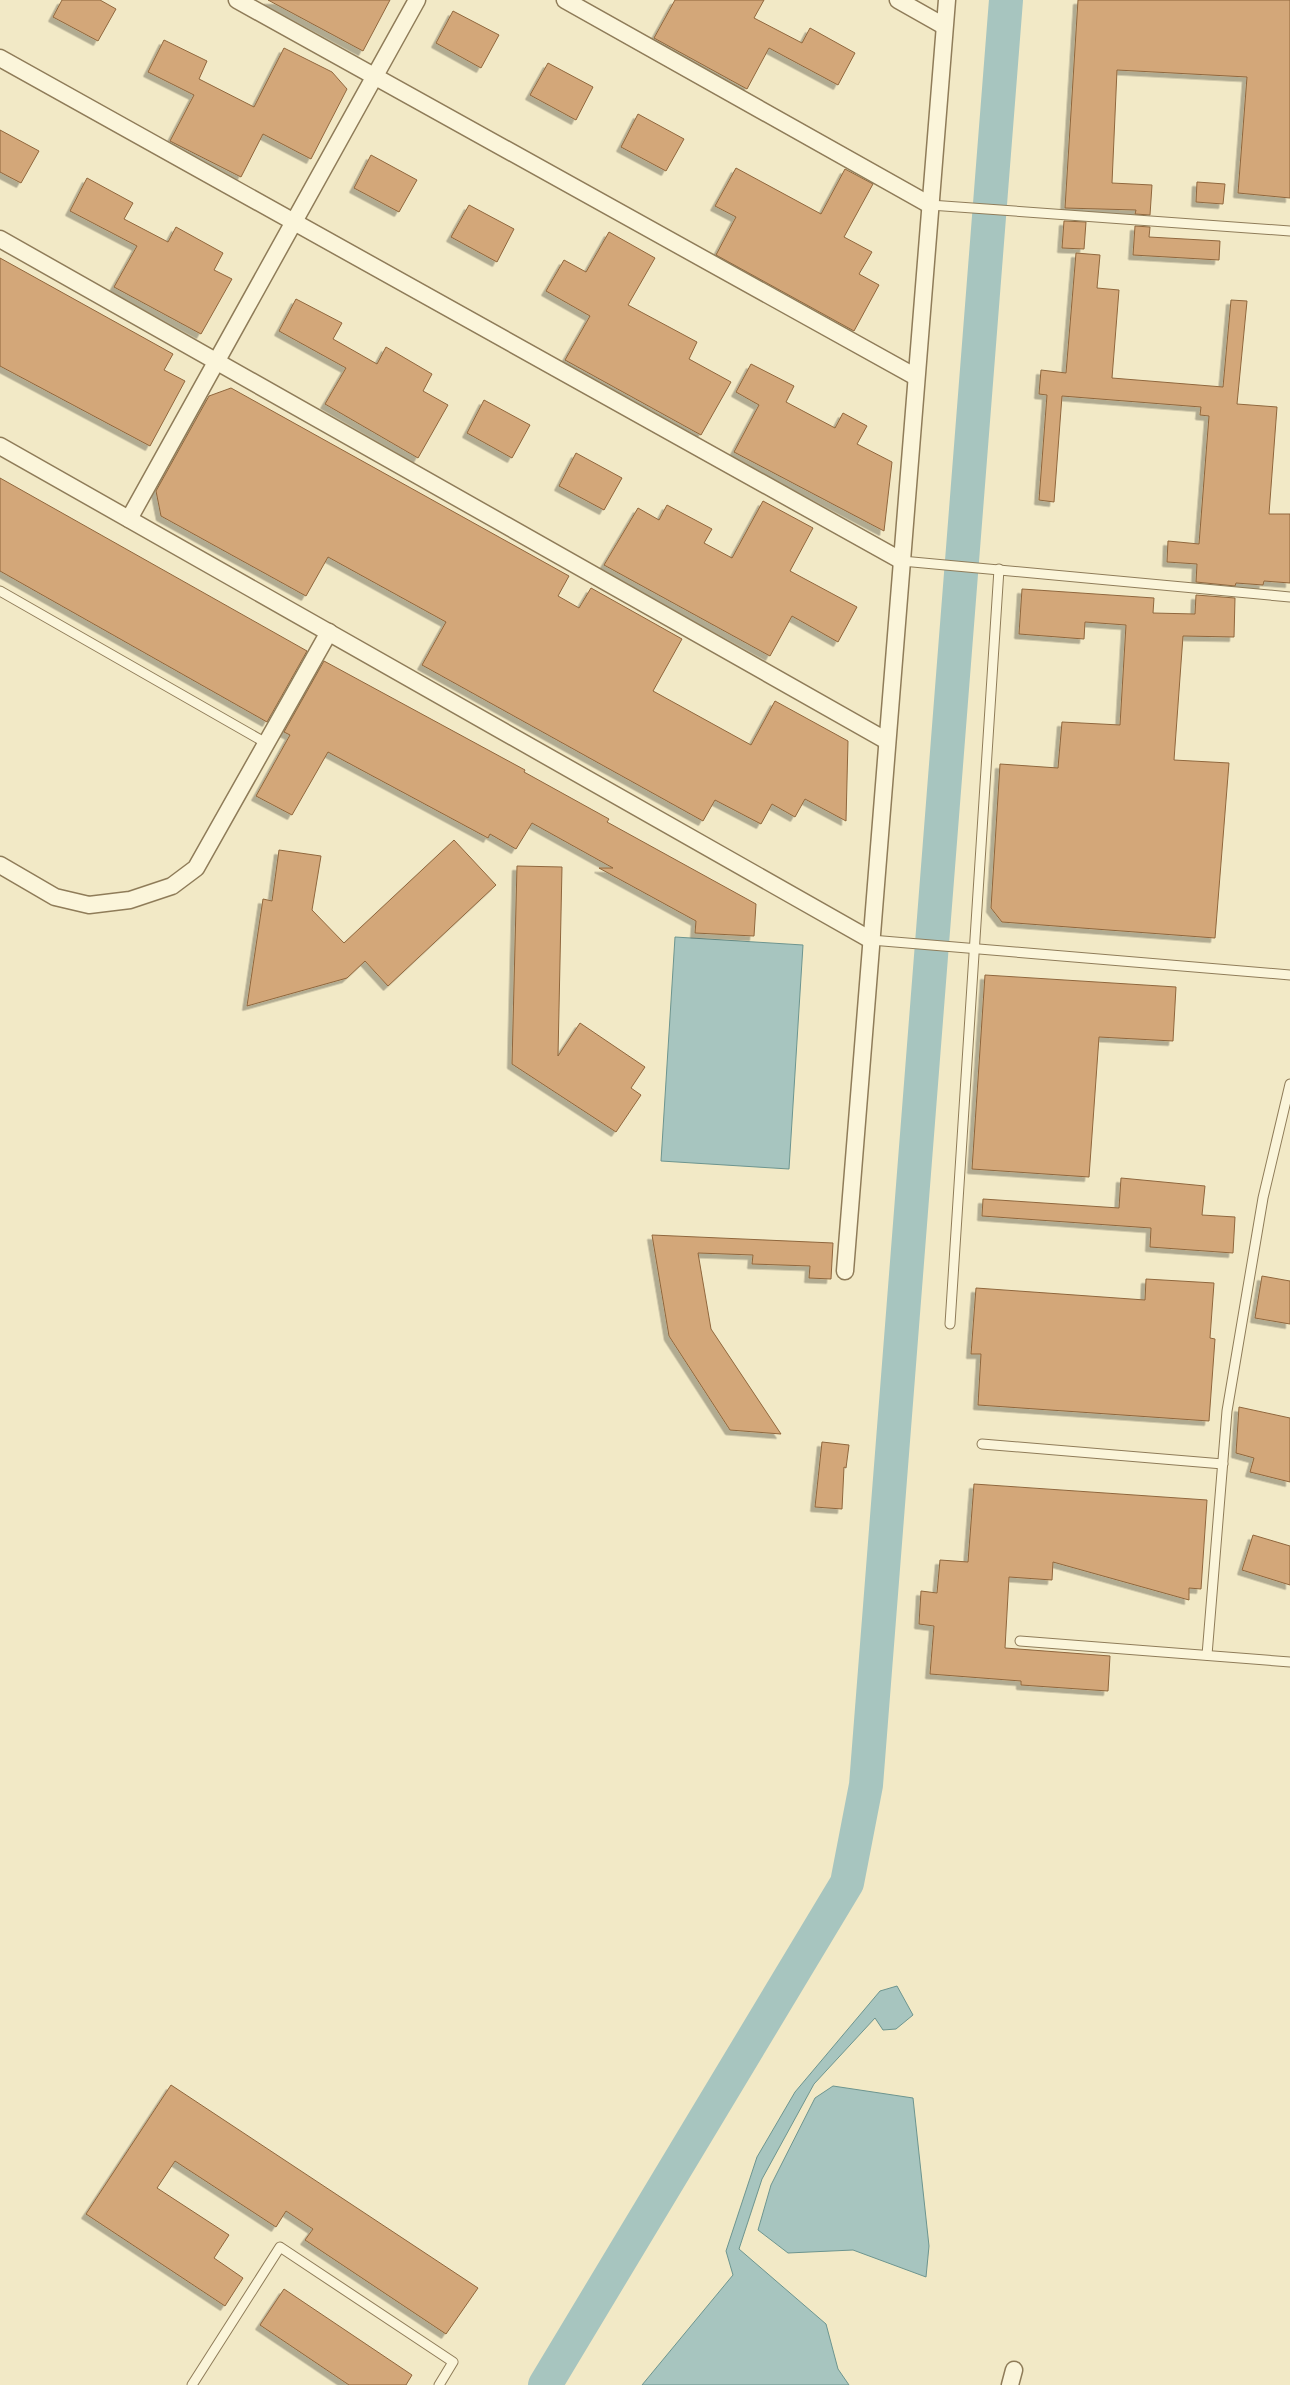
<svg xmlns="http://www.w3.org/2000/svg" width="1290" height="2385" viewBox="0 0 1290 2385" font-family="Georgia,serif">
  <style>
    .water { fill: #a7c5bf; stroke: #6d958f }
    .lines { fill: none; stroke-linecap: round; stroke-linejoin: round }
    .river { stroke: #a7c5bf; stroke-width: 34 }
    .building { fill: #d3a779; stroke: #90673d; filter: url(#shadow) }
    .service-casing { stroke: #8f7c59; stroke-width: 11 }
    .minor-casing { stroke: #8f7c59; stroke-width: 19 }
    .service { stroke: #fbf5da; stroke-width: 9 }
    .minor { stroke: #fbf5da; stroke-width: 16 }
  </style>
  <defs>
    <filter id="shadow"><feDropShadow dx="-4.5" dy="4.5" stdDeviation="0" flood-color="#0004"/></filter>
  </defs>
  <rect width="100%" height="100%" fill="#f2e9c6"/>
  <!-- water -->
  <g class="water">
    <path d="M 675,937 L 803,945 L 789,1169 L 661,1161 Z"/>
    <path d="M 897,1986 L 913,2015 L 896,2029 L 883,2030 L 875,2018 L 814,2084 L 762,2179 L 739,2249 L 826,2324 L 838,2369 L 849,2385 L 642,2385 L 733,2275 L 726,2251 L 757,2157 L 795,2092 L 880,1991 Z"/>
    <path d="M 833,2086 L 913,2098 L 929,2246 L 926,2277 L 853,2250 L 788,2253 L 758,2230 L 771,2185 L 815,2098 Z"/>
  </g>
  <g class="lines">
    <!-- river -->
    <path class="river" d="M 545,2385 L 847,1883 L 866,1785 L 1006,0"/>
  </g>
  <!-- building -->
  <g class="building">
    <path d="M 62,0 L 100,0 L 116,9 L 98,41 L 53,17 Z"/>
    <path d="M 268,0 L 390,0 L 363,51 Z"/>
    <path d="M 675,0 L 764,0 L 754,18 L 802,43 L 810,28 L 855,53 L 838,85 L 769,48 L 747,89 L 654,38 Z"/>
    <path d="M 1078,0 L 1290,0 L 1290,198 L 1238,193 L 1247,77 L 1117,70 L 1112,183 L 1152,185 L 1150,215 L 1135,214 L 1136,210 L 1065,208 Z"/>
    <path d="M 453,11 L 499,35 L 481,68 L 436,43 Z"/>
    <path d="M 164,40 L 207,61 L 199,79 L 254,107 L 284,48 L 332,72 L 347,89 L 311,159 L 263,134 L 241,177 L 170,141 L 194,95 L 148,72 Z"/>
    <path d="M 548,63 L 593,87 L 576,120 L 530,95 Z"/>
    <path d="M 638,114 L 684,139 L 666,171 L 621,147 Z"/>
    <path d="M 0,130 L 39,151 L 21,183 L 0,172 Z"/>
    <path d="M 371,155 L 417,180 L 399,212 L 354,188 Z"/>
    <path d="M 736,168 L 821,214 L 845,169 L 873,184 L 844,237 L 872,252 L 859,274 L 879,285 L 854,331 L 716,255 L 736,217 L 715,206 Z"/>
    <path d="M 87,178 L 133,203 L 124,219 L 168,242 L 176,227 L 223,253 L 214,270 L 232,279 L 201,334 L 114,287 L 137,246 L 70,211 Z"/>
    <path d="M 1197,182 L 1225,184 L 1223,204 L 1196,202 Z"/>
    <path d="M 469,205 L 514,229 L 497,262 L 451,237 Z"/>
    <path d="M 1064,221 L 1086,222 L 1084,249 L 1062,248 Z"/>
    <path d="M 1135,226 L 1150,227 L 1149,237 L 1220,241 L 1219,260 L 1133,255 Z"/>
    <path d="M 609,232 L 655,258 L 628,305 L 697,342 L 689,359 L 731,382 L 701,435 L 565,360 L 590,316 L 546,291 L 564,260 L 586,272 Z"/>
    <path d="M 1076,253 L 1100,255 L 1097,288 L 1119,290 L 1112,378 L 1223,387 L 1231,300 L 1247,301 L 1237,404 L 1277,407 L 1269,514 L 1290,514 L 1290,583 L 1264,581 L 1263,585 L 1236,583 L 1235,586 L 1196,582 L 1197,564 L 1167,562 L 1168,541 L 1199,544 L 1209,416 L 1200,415 L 1201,407 L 1062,396 L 1054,502 L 1039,500 L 1047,395 L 1039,394 L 1041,370 L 1066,373 Z"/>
    <path d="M 0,258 L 173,354 L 164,370 L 185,381 L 150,446 L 0,366 Z"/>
    <path d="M 296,299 L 342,323 L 333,339 L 377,364 L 386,347 L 432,374 L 423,391 L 448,405 L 418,458 L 325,404 L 346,368 L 279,331 Z"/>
    <path d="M 751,364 L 794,386 L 786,402 L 835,428 L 843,413 L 867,426 L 857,444 L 892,462 L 884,531 L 734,452 L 759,405 L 736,392 Z"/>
    <path d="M 231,388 L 569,576 L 558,596 L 579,608 L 591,588 L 682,639 L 653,691 L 751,745 L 775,701 L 848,741 L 846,821 L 805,799 L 795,817 L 772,804 L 761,824 L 715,800 L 703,821 L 422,665 L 446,622 L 328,557 L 306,596 L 161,516 L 156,491 L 209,396 Z"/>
    <path d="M 484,400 L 530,425 L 512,458 L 467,433 Z"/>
    <path d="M 576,453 L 622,478 L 604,510 L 559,486 Z"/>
    <path d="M 0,478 L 307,651 L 267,722 L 0,571 Z"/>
    <path d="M 763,501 L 813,528 L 790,571 L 857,607 L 838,642 L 792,616 L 770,656 L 604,565 L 638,508 L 659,520 L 667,505 L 712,529 L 704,543 L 732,558 Z"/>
    <path d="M 1022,589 L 1154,598 L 1153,613 L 1195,614 L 1196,595 L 1235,598 L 1234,637 L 1183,636 L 1174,760 L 1229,763 L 1215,938 L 1002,922 L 991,908 L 1000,764 L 1058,768 L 1062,722 L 1120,725 L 1126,625 L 1085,622 L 1084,639 L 1019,634 Z"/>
    <path d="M 324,661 L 525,770 L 524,772 L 609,819 L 607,822 L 756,904 L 754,936 L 695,933 L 696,921 L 599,868 L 613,868 L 532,823 L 516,849 L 490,834 L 488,838 L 328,752 L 292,815 L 256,796 L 290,735 L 284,732 Z"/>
    <path d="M 454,840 L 496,885 L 388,986 L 365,961 L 347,978 L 247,1006 L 263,899 L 272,901 L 279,850 L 321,856 L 312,910 L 344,943 Z"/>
    <path d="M 517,866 L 562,867 L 558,1056 L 580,1023 L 645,1067 L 631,1088 L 641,1095 L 616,1132 L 512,1064 Z"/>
    <path d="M 985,975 L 1176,987 L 1173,1041 L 1099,1037 L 1089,1177 L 972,1169 Z"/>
    <path d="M 1121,1178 L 1205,1186 L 1202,1215 L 1235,1217 L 1233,1253 L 1150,1247 L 1151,1228 L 982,1216 L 983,1199 L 1119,1208 Z"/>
    <path d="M 652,1235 L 833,1243 L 831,1279 L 809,1278 L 810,1266 L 752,1264 L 753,1255 L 698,1253 L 711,1329 L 781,1434 L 730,1430 L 669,1336 Z"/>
    <path d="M 1262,1276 L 1290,1281 L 1290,1324 L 1255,1318 Z"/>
    <path d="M 1146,1279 L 1214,1283 L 1210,1338 L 1215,1339 L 1209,1421 L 978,1405 L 981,1354 L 971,1354 L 976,1288 L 1145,1300 Z"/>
    <path d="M 1239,1407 L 1290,1418 L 1290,1482 L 1250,1472 L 1254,1458 L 1236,1453 Z"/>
    <path d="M 822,1442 L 849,1445 L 846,1468 L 844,1467 L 842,1509 L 815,1507 Z"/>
    <path d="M 974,1484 L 1207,1500 L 1201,1589 L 1189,1588 L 1189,1600 L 1053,1562 L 1052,1580 L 1009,1577 L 1005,1648 L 1110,1656 L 1108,1691 L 1021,1685 L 1021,1681 L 930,1674 L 934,1626 L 919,1624 L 921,1591 L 937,1593 L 940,1560 L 968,1562 Z"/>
    <path d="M 1253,1535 L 1290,1546 L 1290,1585 L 1242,1570 Z"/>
    <path d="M 171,2085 L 478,2288 L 446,2334 L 305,2240 L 313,2229 L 286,2211 L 276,2227 L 175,2161 L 157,2188 L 229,2235 L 214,2258 L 243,2278 L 225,2306 L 86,2214 Z"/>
    <path d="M 284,2289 L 412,2375 L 406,2385 L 349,2385 L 260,2325 Z"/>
  </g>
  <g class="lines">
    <!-- service casing -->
    <g class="service-casing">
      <g id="service">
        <path d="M 930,205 L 1290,231"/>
        <path d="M 902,561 L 1290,597"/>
        <path d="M 0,591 L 266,743"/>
        <path d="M 871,940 L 1290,975"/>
        <path d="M 950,1324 L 999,569"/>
        <path d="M 982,1444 L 1223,1464"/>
        <path d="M 1020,1641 L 1290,1662"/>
        <path d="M 1207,1655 L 1227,1411 L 1263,1198 L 1290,1084"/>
        <path d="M 192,2385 L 280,2247 L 453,2362 L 439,2385"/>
      </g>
    </g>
    <!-- minor casing -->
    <g class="minor-casing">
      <g id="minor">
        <path d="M 237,0 L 916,377"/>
        <path d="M 565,0 L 930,205"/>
        <path d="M 898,0 L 944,26"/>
        <path d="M 0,58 L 902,561"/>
        <path d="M 0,239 L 887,741"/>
        <path d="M 0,446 L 871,940"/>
        <path d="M 129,519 L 417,0"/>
        <path d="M 0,865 L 55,897 L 89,905 L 130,900 L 172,886 L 196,868 L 329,632"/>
        <path d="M 845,1271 L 947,0"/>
        <path d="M 1010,2385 L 1014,2370"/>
      </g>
    </g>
    <!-- service -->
    <use href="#service" class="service"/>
    <!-- minor -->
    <use href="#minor" class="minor"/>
  </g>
</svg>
